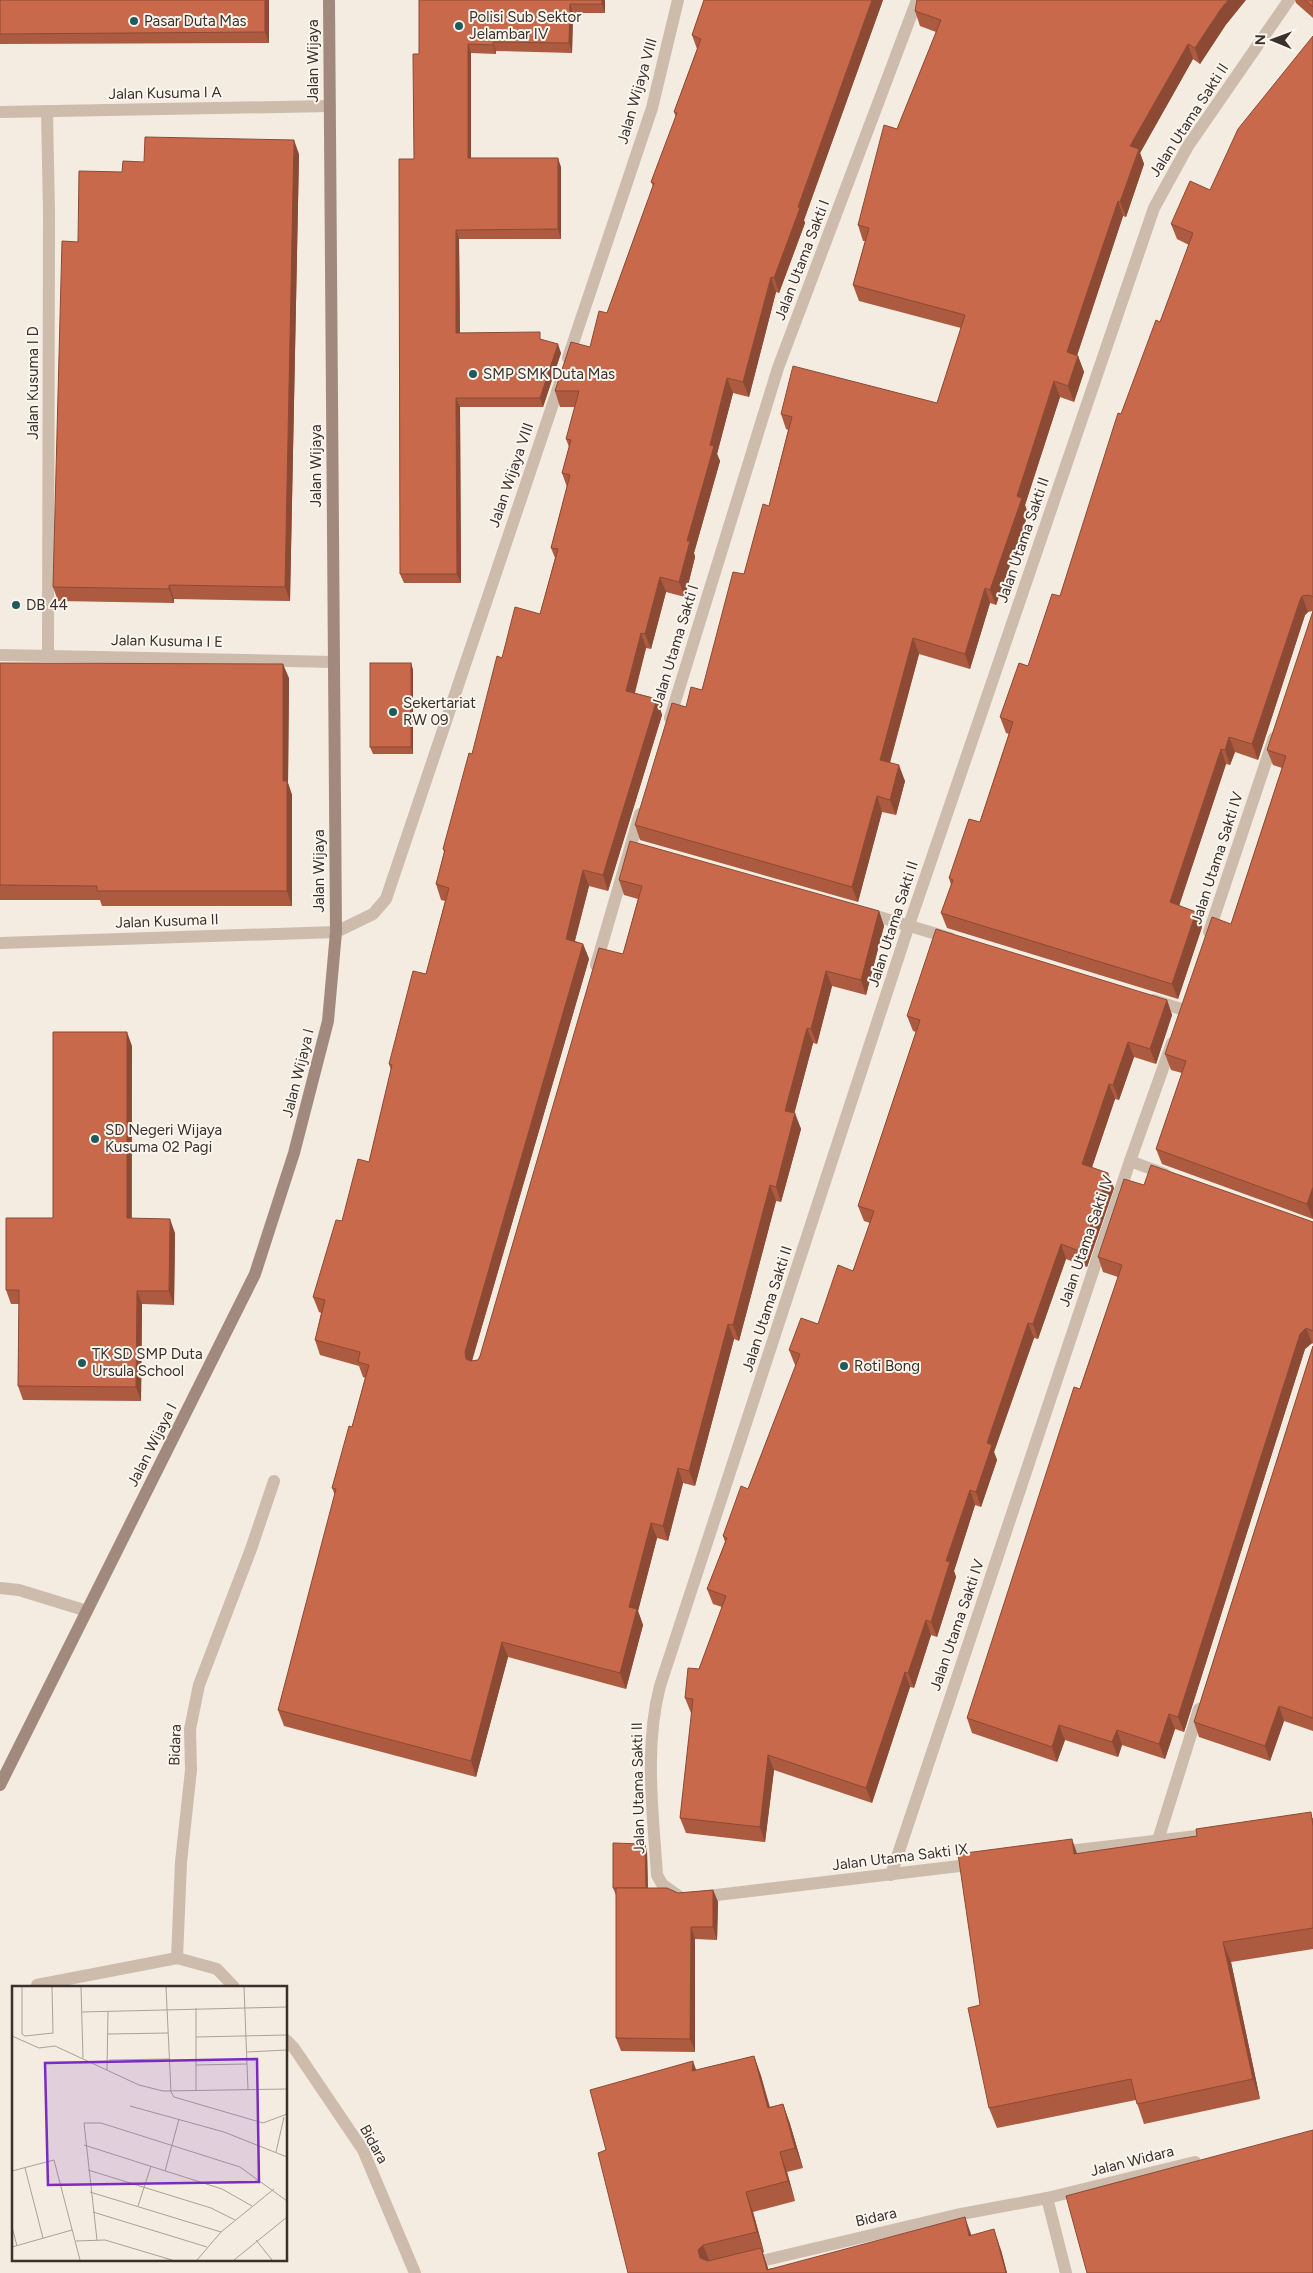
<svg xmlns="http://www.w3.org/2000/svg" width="1313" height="2273" viewBox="0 0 1313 2273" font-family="Figtree,sans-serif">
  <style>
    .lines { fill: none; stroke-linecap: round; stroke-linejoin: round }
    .lane { stroke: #cdbbac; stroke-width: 12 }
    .street { stroke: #cdbbac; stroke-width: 12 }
    .secondary { stroke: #a18a7d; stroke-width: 12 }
    .wall { fill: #ac5a40 }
    .shaded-wall { fill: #8c4a34 }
    .building { fill: #c8694b; stroke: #8c4a34 }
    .poi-dot { fill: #1f5a5e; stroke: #fbf5ee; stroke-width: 2 }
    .labels { text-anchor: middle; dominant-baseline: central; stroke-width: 4; stroke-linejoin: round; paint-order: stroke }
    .poi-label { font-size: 15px; fill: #3b302b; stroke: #fbf5ee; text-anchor: start }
    .street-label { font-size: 15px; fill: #3b302b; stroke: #fbf5ee }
    .inset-road { fill: none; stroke: #aaa098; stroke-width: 1 }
    .view { fill: #7b2cbf; fill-opacity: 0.15; stroke: #7b2cbf; stroke-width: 2.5 }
    .inset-edge { fill: none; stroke: #3b302b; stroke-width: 2.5 }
  </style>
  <rect width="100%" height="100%" fill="#f4ebe1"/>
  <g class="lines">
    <!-- lane -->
    <g class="lane">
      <path d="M 37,1985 L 177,1958"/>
      <path d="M 234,1987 L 217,1969 L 177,1958 L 181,1862 L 191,1770 L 190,1729 L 199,1685 L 251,1549 L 274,1481"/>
      <path d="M 286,2040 L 294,2048 L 363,2150 L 415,2273"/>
      <path d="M 749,2264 L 956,2215 L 1047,2198"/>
    </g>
    <!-- street -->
    <g class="street">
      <path d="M 47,111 L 49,213 L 48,655"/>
      <path d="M 0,112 L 330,106"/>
      <path d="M 568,358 L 652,108 L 678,0"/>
      <path d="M 0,655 L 334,662"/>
      <path d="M 670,718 L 778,368 L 917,0"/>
      <path d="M 866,913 L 950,938"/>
      <path d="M 1209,932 L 1274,738"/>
      <path d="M 0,943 L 336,932 L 373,914 L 386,899 L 561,380"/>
      <path d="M 596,965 L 640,814"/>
      <path d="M 1153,1000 L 1184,1010"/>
      <path d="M 1130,1161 L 1165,1174"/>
      <path d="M 0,1588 L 19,1590 L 87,1611"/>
      <path d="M 1158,1840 L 1199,1709"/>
      <path d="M 1060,1852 L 1214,1834"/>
      <path d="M 891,1875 L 1130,1161 L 1172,1043"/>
      <path d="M 680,1897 L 662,1884 L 657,1875 C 653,1813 644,1747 660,1686 L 909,925 L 1154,208 L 1188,146 L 1289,0"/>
      <path d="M 700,1897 L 976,1864"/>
      <path d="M 1066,2273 L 1047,2198 L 1195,2162"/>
    </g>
    <!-- secondary -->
    <path class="secondary" d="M 0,1785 L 255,1274 L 294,1153 L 328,1021 L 336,932 L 329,0"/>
  </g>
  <!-- wall -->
  <g class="wall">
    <path d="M 0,0 L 269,0 L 269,43 L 0,44 Z"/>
    <path d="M 419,0 L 605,0 L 605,13 L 573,13 L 572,53 L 496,51 L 496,54 L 471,53 L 471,158 L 561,167 L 561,239 L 459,239 L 460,333 L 543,340 L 561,353 L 543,407 L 460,407 L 461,583 L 404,583 L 400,574 L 414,159 L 419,54 Z"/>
    <path d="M 704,0 L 883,0 L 804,220 L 805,223 L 779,293 L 776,292 L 749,397 L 733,393 L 717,454 L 720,461 L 694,553 L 695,557 L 685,597 L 666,592 L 651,649 L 646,648 L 635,693 L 657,699 L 662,715 L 608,891 L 589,886 L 575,941 L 583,944 L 589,959 L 472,1361 L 478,1360 L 480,1356 L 623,954 L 638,899 L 624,895 L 619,880 L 879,911 L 884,926 L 866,995 L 832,986 L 817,1044 L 813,1043 L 794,1113 L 801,1129 L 781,1202 L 776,1201 L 739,1341 L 734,1339 L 695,1486 L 683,1483 L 668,1541 L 657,1538 L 638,1611 L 643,1625 L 626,1689 L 508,1657 L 476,1777 L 284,1726 L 278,1710 L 335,1495 L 332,1488 L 352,1427 L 365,1378 L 363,1377 L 359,1366 L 320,1355 L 315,1340 L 321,1313 L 319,1312 L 313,1297 L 342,1221 L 369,1162 L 391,1070 L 389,1064 L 426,974 L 445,901 L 441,900 L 436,884 L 444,852 L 443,849 L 502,658 L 540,614 L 555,558 L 551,548 L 567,487 L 562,473 L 569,447 L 566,439 L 575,407 L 560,407 L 555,391 L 590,347 L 607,313 L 653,186 L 651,182 L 676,117 L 674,112 L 697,49 L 692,35 Z"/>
    <path d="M 1295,0 L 1313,0 L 1313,18 L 1296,3 Z"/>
    <path d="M 915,11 L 1225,26 L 1200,64 L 1193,59 L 1140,153 L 1144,164 L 1126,217 L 1123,216 L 1077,356 L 1078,356 L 1084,372 L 1074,402 L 1060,397 L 1025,505 L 1028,514 L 996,605 L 990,603 L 970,669 L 919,654 L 890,763 L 905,781 L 896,815 L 882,812 L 858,902 L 640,840 L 635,825 L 686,707 L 702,690 L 744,574 L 769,506 L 788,430 L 786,429 L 781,414 L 937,403 L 961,328 L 859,301 L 853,285 L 865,241 L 863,241 L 858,225 L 897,129 L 936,32 L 920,26 Z"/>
    <path d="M 1313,36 L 1313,611 L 1308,612 L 1305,615 L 1258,760 L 1235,752 L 1230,765 L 1226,764 L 1179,906 L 1196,912 L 1202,927 L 1178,999 L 947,928 L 941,913 L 951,885 L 949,878 L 980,822 L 1009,734 L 1006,733 L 1000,717 L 1028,666 L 1060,596 L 1121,414 L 1160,322 L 1189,245 L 1177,239 L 1171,224 L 1210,190 Z"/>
    <path d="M 299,154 L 290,601 L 174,599 L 174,603 L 58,601 L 53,587 L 78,242 L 144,162 Z"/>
    <path d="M 1313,612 L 1313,1219 L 1162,1164 L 1156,1149 L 1182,1073 L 1171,1070 L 1165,1054 L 1231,924 L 1282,768 L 1273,765 L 1267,750 Z"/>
    <path d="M 0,663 L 289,678 L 288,783 L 292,795 L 292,906 L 102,906 L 100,900 L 0,900 Z"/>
    <path d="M 411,663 L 413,670 L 413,754 L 373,754 L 370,747 Z"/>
    <path d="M 1167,1000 L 1172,1015 L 1156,1064 L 1134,1057 L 1119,1100 L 1115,1099 L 1092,1167 L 1114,1188 L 1087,1267 L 1066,1259 L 1038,1339 L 1034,1338 L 994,1452 L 997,1460 L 981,1507 L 975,1505 L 954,1571 L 956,1577 L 937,1637 L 931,1635 L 914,1688 L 910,1687 L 872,1803 L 774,1770 L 765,1842 L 686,1833 L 680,1818 L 692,1713 L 691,1713 L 685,1698 L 699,1669 L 722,1607 L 713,1604 L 707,1589 L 725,1542 L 723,1536 L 748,1489 L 796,1365 L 795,1365 L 789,1350 L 818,1324 L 853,1271 L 870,1223 L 864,1221 L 858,1206 L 916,1032 L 913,1031 L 907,1016 Z"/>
    <path d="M 132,1046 L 132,1219 L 175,1233 L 174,1305 L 142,1304 L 141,1401 L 23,1400 L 18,1386 L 19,1304 L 11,1304 L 6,1290 L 53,1218 Z"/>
    <path d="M 1144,1185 L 1313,1222 L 1313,1344 L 1312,1343 L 1305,1349 L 1184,1732 L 1175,1729 L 1165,1759 L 1122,1745 L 1118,1757 L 1065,1740 L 1057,1762 L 972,1733 L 967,1718 L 1118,1277 L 1103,1272 L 1098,1257 Z"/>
    <path d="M 1313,1346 L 1313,1731 L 1284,1721 L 1270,1761 L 1199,1737 L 1194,1722 Z"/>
    <path d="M 1313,1818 L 1313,1949 L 1231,1962 L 1260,2099 L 1144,2124 L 1136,2100 L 997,2128 L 989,2108 L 980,2005 L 1078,1854 Z"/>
    <path d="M 647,1851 L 648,1888 L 678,1893 L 713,1890 L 718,1902 L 717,1940 L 695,1939 L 695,2052 L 621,2051 L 616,2038 L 616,1895 L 613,1888 Z"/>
    <path d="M 754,2056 L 761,2076 L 770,2107 L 783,2104 L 790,2124 L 803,2168 L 787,2172 L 795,2201 L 753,2212 L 764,2252 L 763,2253 L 768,2269 L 972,2236 L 1001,2250 L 1007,2273 L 628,2273 L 606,2150 L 696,2070 Z"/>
  </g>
  <!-- shaded-wall -->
  <g class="shaded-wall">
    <path d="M 265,0 L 269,0 L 269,43 L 265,32 Z"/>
    <path d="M 602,0 L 605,0 L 605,13 L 602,4 Z"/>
    <path d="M 872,0 L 883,0 L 804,220 L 805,223 L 779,293 L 774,278 L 798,207 Z"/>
    <path d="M 1228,0 L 1246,0 L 1225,26 L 1200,64 L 1195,48 L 1220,10 Z"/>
    <path d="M 570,4 L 573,13 L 572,53 L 569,43 Z"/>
    <path d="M 493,42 L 496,51 L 496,54 L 493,45 Z"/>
    <path d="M 468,44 L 471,53 L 471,168 L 468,158 Z"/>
    <path d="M 1188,44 L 1193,59 L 1140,153 L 1144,164 L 1126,217 L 1120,202 L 1130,146 Z"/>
    <path d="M 294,140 L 299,154 L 290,601 L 285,587 Z"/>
    <path d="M 558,158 L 561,167 L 561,239 L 558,229 Z"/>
    <path d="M 1118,201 L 1123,216 L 1073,367 L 1067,352 Z"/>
    <path d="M 456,230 L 459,239 L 460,342 L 456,333 Z"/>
    <path d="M 771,277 L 776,292 L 749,397 L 743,382 Z"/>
    <path d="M 558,344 L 561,353 L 543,407 L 540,398 Z"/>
    <path d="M 1078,356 L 1084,372 L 1074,402 L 1068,386 Z"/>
    <path d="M 727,378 L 733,393 L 717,454 L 720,461 L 694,553 L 695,557 L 685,597 L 679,582 L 687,541 L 710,445 Z"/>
    <path d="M 1054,381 L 1060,397 L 1025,505 L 1028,514 L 996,605 L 990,590 L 1017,496 Z"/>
    <path d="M 456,398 L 460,407 L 461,583 L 457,574 Z"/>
    <path d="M 660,577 L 666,592 L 651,649 L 645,634 Z"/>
    <path d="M 169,585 L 174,599 L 174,603 L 169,589 Z"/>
    <path d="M 985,588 L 990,603 L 970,669 L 965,654 Z"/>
    <path d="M 1302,596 L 1308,612 L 1305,615 L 1258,760 L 1252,744 L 1300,600 Z"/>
    <path d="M 641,633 L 646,648 L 631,706 L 626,691 Z"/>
    <path d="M 913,638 L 919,654 L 886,776 L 880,760 Z"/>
    <path d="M 411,663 L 413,670 L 413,754 L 411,747 Z"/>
    <path d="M 283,664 L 289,678 L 288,783 L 292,795 L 292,906 L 287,891 L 283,781 Z"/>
    <path d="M 657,699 L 662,715 L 608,891 L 603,875 Z"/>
    <path d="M 1229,737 L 1235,752 L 1230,765 L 1225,750 Z"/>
    <path d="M 1221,749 L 1226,764 L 1175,918 L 1170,902 Z"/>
    <path d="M 899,765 L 905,781 L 896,815 L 890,800 Z"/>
    <path d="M 877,796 L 882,812 L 858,902 L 852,887 Z"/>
    <path d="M 583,870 L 589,886 L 571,955 L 566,939 Z"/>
    <path d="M 879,911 L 884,926 L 866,995 L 861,980 Z"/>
    <path d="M 1196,912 L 1202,927 L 1178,999 L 1172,984 Z"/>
    <path d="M 583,944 L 589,959 L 470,1367 L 466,1359 L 465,1352 Z"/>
    <path d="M 826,971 L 832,986 L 817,1044 L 811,1029 Z"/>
    <path d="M 1167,1000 L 1172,1015 L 1156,1064 L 1150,1049 Z"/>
    <path d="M 807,1028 L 813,1043 L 791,1126 L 785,1111 Z"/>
    <path d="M 127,1032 L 132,1046 L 131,1232 L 127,1218 Z"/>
    <path d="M 1128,1042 L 1134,1057 L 1119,1100 L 1113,1085 Z"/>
    <path d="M 1109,1084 L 1115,1099 L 1088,1179 L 1082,1164 Z"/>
    <path d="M 795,1113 L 801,1129 L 781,1202 L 776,1187 Z"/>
    <path d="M 1108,1173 L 1114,1188 L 1087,1267 L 1082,1252 Z"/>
    <path d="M 770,1185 L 776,1201 L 739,1341 L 733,1325 Z"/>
    <path d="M 1313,1187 L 1313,1219 L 1307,1204 Z"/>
    <path d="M 170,1219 L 175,1233 L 174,1305 L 169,1291 Z"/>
    <path d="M 1061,1244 L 1066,1259 L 1038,1339 L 1033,1324 Z"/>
    <path d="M 137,1291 L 142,1304 L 141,1401 L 136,1387 Z"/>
    <path d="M 1028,1323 L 1034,1338 L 994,1452 L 997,1460 L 981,1507 L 976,1492 L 987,1443 Z"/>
    <path d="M 728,1324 L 734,1339 L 695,1486 L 689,1471 Z"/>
    <path d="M 1306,1328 L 1312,1343 L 1305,1349 L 1184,1732 L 1178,1717 L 1300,1334 Z"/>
    <path d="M 678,1468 L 683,1483 L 668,1541 L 663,1526 Z"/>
    <path d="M 970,1490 L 975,1505 L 954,1571 L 956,1577 L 937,1637 L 931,1622 L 946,1561 Z"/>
    <path d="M 651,1523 L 657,1538 L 638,1611 L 643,1625 L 626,1689 L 620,1673 L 629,1607 Z"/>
    <path d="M 926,1620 L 931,1635 L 914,1688 L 908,1673 Z"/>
    <path d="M 502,1642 L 508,1657 L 476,1777 L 471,1761 Z"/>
    <path d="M 905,1672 L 910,1687 L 872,1803 L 866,1788 Z"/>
    <path d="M 1279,1706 L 1284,1721 L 1270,1761 L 1265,1746 Z"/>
    <path d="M 1169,1714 L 1175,1729 L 1165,1759 L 1159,1744 Z"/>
    <path d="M 1059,1725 L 1065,1740 L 1057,1762 L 1052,1747 Z"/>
    <path d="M 1117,1730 L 1122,1745 L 1118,1757 L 1112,1742 Z"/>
    <path d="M 768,1755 L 774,1770 L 765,1842 L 760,1827 Z"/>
    <path d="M 1072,1839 L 1079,1859 L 1074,1854 Z"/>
    <path d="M 645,1844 L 647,1851 L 648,1896 L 646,1889 Z"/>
    <path d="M 713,1890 L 718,1902 L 717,1940 L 713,1927 Z"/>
    <path d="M 691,1927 L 695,1939 L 695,2052 L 690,2039 Z"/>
    <path d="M 1223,1942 L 1231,1962 L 1260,2099 L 1253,2079 Z"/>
    <path d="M 754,2056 L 761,2076 L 775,2128 L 768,2108 Z"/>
    <path d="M 693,2061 L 700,2081 L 692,2071 Z"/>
    <path d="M 783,2104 L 790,2124 L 803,2168 L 795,2148 Z"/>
    <path d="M 780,2152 L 787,2172 L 795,2201 L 788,2181 Z"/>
    <path d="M 746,2192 L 753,2212 L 764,2252 L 757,2232 Z"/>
    <path d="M 965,2217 L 972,2237 L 969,2236 Z"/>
    <path d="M 994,2229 L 1001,2250 L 1007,2273 L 1006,2273 Z"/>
    <path d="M 703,2245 L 711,2265 L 700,2258 L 698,2250 Z"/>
    <path d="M 761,2248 L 768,2268 L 769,2273 L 768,2273 Z"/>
  </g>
  <!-- building -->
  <g class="building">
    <path d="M 0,0 L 265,0 L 265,32 L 0,34 Z"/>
    <path d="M 419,0 L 602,0 L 602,4 L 570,4 L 569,43 L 493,42 L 493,45 L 468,44 L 468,158 L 558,158 L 558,229 L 456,230 L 456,333 L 540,332 L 540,339 L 558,344 L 540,398 L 456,398 L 457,574 L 400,574 L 399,159 L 414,159 L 413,54 L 419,54 Z"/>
    <path d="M 704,0 L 872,0 L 798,207 L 800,208 L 774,278 L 771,277 L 743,382 L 727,378 L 710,445 L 714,446 L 687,541 L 690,541 L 679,582 L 660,577 L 645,634 L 641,633 L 626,691 L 657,699 L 603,875 L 583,870 L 566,939 L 583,944 L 465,1352 L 466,1359 L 471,1361 L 478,1360 L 480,1356 L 599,948 L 623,954 L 642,886 L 619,880 L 630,841 L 879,911 L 861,980 L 826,971 L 811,1029 L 807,1028 L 785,1111 L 795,1113 L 776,1187 L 770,1185 L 733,1325 L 728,1324 L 689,1471 L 678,1468 L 663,1526 L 651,1523 L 629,1607 L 637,1609 L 620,1673 L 502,1642 L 471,1761 L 278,1710 L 336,1489 L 332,1488 L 349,1426 L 352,1427 L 369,1365 L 358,1362 L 360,1352 L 315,1340 L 325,1300 L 313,1297 L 336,1220 L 342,1221 L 358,1159 L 369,1162 L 392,1065 L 389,1064 L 413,971 L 426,974 L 449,888 L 436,884 L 445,850 L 443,849 L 469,753 L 472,754 L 497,656 L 502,658 L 515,607 L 540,614 L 558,549 L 551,548 L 570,475 L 562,473 L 571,440 L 566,439 L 579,391 L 555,391 L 571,342 L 590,347 L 599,311 L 607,313 L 654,183 L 651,182 L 677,113 L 674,112 L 701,39 L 692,35 Z"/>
    <path d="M 917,0 L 1228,0 L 1220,10 L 1195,48 L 1188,44 L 1130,146 L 1139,149 L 1120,202 L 1118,201 L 1067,352 L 1078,356 L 1068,386 L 1054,381 L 1017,496 L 1022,498 L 990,590 L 985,588 L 965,654 L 913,638 L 880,760 L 899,765 L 890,800 L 877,796 L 852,887 L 635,825 L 672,703 L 686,707 L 691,687 L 702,690 L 733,572 L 744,574 L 763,504 L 769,506 L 792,417 L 781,414 L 793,366 L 937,403 L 965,315 L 853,285 L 869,228 L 858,225 L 884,125 L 897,129 L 941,20 L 915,11 Z"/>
    <path d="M 1305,0 L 1313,0 L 1313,7 Z"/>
    <path d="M 1313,36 L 1313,597 L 1309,595 L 1302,596 L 1300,600 L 1252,744 L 1229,737 L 1225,750 L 1221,749 L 1170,902 L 1196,912 L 1172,984 L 941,913 L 953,880 L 949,878 L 969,819 L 980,822 L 1013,722 L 1000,717 L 1019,663 L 1028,666 L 1052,594 L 1060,596 L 1118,413 L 1121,414 L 1156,320 L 1160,322 L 1193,233 L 1171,224 L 1190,181 L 1210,190 L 1238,129 Z"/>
    <path d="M 145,137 L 294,140 L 285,587 L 169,585 L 169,589 L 53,587 L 62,241 L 78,242 L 79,171 L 122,172 L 123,161 L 144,162 Z"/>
    <path d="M 1313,611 L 1313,1187 L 1307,1204 L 1156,1149 L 1186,1061 L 1165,1054 L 1212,917 L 1231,924 L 1286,756 L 1267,750 Z"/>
    <path d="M 0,663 L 283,664 L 283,781 L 287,781 L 287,891 L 97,891 L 97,886 L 0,885 Z"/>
    <rect x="370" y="663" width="41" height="84"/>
    <path d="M 936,929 L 1167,1000 L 1150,1049 L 1128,1042 L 1113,1085 L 1109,1084 L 1082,1164 L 1108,1173 L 1082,1252 L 1061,1244 L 1033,1324 L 1028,1323 L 987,1443 L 992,1445 L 976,1492 L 970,1490 L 946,1561 L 950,1562 L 931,1622 L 926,1620 L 908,1673 L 905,1672 L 866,1788 L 768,1755 L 760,1827 L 680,1818 L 693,1699 L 685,1698 L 688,1668 L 699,1669 L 726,1596 L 707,1589 L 727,1538 L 723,1536 L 741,1486 L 748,1489 L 800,1354 L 789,1350 L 801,1318 L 818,1324 L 838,1265 L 853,1271 L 874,1211 L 858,1206 L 920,1020 L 907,1016 Z"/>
    <path d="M 53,1032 L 127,1032 L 127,1218 L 170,1219 L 169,1291 L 137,1291 L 136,1387 L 18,1386 L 19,1290 L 6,1290 L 6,1218 L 53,1218 Z"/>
    <path d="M 1151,1165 L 1313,1222 L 1313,1331 L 1306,1328 L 1300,1334 L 1178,1717 L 1169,1714 L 1159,1744 L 1117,1730 L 1112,1742 L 1059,1725 L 1052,1747 L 967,1718 L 1074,1387 L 1080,1389 L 1122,1265 L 1098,1257 L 1124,1179 L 1144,1185 Z"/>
    <path d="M 1313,1346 L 1313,1718 L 1279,1706 L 1265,1746 L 1194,1722 Z"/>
    <path d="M 1311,1812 L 1313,1826 L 1313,1928 L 1223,1942 L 1253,2079 L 1137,2104 L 1131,2079 L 989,2108 L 968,2008 L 980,2005 L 958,1854 L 1072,1839 L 1074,1854 L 1197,1836 L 1196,1829 Z"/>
    <path d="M 613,1843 L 645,1844 L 646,1888 L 613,1888 Z"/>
    <path d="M 616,1888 L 667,1888 L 678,1893 L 713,1890 L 713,1927 L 691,1927 L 690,2039 L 616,2038 Z"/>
    <path d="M 754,2056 L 768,2108 L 783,2104 L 795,2148 L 780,2152 L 788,2181 L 746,2192 L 757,2232 L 703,2245 L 698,2250 L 700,2258 L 708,2261 L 761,2248 L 767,2270 L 965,2217 L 969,2236 L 994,2229 L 1006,2273 L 628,2273 L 598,2153 L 606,2150 L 590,2090 L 693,2061 L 692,2071 Z"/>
    <path d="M 1313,2130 L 1313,2273 L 1087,2273 L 1066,2196 Z"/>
  </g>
  <!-- markers -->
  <g class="poi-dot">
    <circle cx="134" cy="21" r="5"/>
    <circle cx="459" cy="26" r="5"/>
    <circle cx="473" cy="374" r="5"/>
    <circle cx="16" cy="605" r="5"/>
    <circle cx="393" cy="712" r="5"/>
    <circle cx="95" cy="1139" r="5"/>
    <circle cx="82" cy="1363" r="5"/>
    <circle cx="844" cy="1366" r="5"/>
  </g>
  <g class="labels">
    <!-- poi labels -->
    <g class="poi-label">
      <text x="469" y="17">Polisi Sub Sektor<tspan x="469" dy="17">Jelambar IV</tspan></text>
      <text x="144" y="21">Pasar Duta Mas</text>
      <text x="483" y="374">SMP SMK Duta Mas</text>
      <text x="26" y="605">DB 44</text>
      <text x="403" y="703">Sekertariat<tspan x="403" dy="17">RW 09</tspan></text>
      <text x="105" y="1130">SD Negeri Wijaya<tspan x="105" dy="17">Kusuma 02 Pagi</tspan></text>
      <text x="92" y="1354">TK SD SMP Duta<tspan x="92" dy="17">Ursula School</tspan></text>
      <text x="854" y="1366">Roti Bong</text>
    </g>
    <!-- street labels -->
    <g class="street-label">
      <text transform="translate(313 61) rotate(-90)">Jalan Wijaya</text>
      <text transform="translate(637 91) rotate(-74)">Jalan Wijaya VIII</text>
      <text transform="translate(165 93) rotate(-1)">Jalan Kusuma I A</text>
      <text transform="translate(1189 120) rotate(-57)">Jalan Utama Sakti II</text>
      <text transform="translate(802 260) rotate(-69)">Jalan Utama Sakti I</text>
      <text transform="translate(33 383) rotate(-90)">Jalan Kusuma I D</text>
      <text transform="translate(316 466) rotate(-90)">Jalan Wijaya</text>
      <text transform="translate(511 475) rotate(-71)">Jalan Wijaya VIII</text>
      <text transform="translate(1023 540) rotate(-71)">Jalan Utama Sakti II</text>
      <text transform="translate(167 641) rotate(1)">Jalan Kusuma I E</text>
      <text transform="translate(675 646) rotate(-73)">Jalan Utama Sakti I</text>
      <text transform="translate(1217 858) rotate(-72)">Jalan Utama Sakti IV</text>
      <text transform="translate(319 871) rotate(-90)">Jalan Wijaya</text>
      <text transform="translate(167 921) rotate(-2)">Jalan Kusuma II</text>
      <text transform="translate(893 924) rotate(-72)">Jalan Utama Sakti II</text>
      <text transform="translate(298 1073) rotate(-76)">Jalan Wijaya I</text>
      <text transform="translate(1086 1241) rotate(-71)">Jalan Utama Sakti IV</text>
      <text transform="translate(767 1309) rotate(-72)">Jalan Utama Sakti II</text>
      <text transform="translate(152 1445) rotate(-63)">Jalan Wijaya I</text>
      <text transform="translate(957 1625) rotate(-71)">Jalan Utama Sakti IV</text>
      <text transform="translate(175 1745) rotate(-88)">Bidara</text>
      <text transform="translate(638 1788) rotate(-91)">Jalan Utama Sakti II</text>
      <text transform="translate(900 1857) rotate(-7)">Jalan Utama Sakti IX</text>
      <text transform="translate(374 2144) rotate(61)">Bidara</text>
      <text transform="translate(1132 2161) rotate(-14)">Jalan Widara</text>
      <text transform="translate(876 2217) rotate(-13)">Bidara</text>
    </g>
  </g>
  <!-- overview -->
  <g transform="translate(12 1986)">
    <rect width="275" height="275" fill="#f4ebe1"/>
    <path class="inset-road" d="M 10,1 L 10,48 L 13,50 L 41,47 L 40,1M 69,1 L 71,72M 154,1 L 159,106M 232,1 L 236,104M 184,22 L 184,105M 70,26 L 275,21M 96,48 L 156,47M 0,50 L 27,62 L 43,60 L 127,99 L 151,105 L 275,103M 184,51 L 275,49M 235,66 L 275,64M 97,74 L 157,73M 184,79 L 235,78M 95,84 L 96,25M 159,106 L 162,111 L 251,137 L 275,128M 118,120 L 212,146 L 275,171M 72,159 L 210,203 L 240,220M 264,166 L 272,131M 13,182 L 31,252M 76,184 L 199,222 L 223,234M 0,185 L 42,174 L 68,274M 153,185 L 167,133M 78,206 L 209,246M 126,220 L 139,180M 81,226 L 195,261M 0,241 L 5,260M 85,254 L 72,137 L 89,137 L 228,181 L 275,215M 244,254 L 260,274M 64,255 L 93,254 L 160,274M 0,261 L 60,244M 185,274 L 209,246 L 262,203M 222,274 L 275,231"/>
    <path class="view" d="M 245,73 L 247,196 L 36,199 L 33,77 Z"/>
    <rect width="275" height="275" class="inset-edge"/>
  </g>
  <!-- north arrow -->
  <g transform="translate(1273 40) rotate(271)" stroke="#fbf5ee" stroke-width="4" paint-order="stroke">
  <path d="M0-4L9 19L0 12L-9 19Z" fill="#3b302b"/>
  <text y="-8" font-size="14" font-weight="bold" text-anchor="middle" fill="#3b302b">N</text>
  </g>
</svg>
